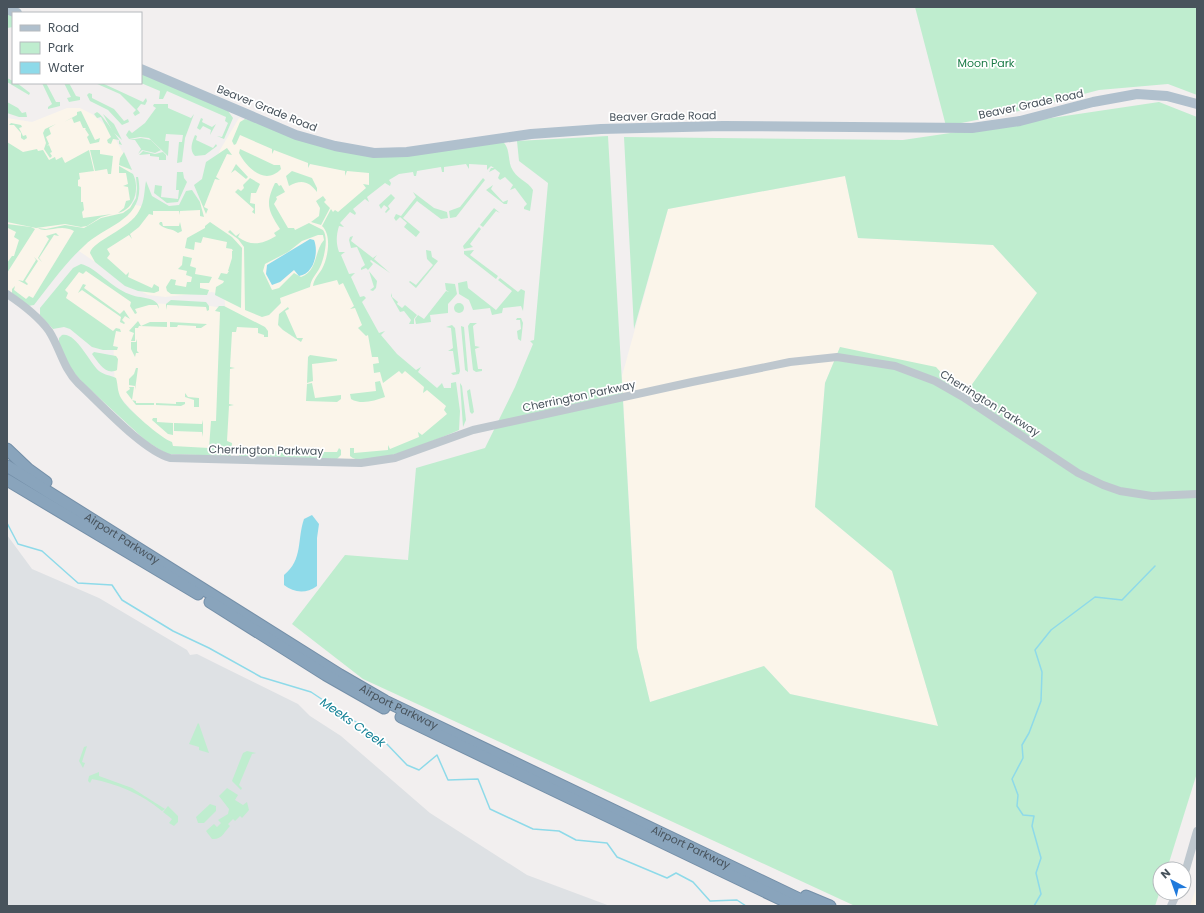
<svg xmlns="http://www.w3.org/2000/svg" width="1204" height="913" viewBox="0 0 1204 913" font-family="Poppins,sans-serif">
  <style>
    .commercial { fill: #fbf5ea }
    .airport { fill: #dee1e4 }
    .green { fill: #bfedcf; fill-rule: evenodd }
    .water { fill: #8edae9 }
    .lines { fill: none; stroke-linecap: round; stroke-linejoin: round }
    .stream { stroke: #8edae9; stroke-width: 1.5 }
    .highway-casing { stroke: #748fa8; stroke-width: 13 }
    .minor { stroke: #bec7ce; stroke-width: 8 }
    .major { stroke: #b0c0cd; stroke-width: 10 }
    .highway { stroke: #89a4bc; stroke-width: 11 }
    .labels { text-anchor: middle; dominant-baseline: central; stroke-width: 3.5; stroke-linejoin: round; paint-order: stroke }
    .park-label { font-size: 11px; fill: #1b7b47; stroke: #fff }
    .street-label { font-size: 11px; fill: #48535c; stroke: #fff }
    .water-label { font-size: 12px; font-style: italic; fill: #128196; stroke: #fff }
  </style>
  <rect width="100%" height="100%" fill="#f2efef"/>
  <!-- commercial -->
  <g class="commercial">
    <path d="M 67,108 L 80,108 L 92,114 L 109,128 L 125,156 L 134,182 L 131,204 L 145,207 L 198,206 L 220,150 L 239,118 L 335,157 L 386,169 L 333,219 L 332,255 L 372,331 L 456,411 L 422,443 L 365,462 L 338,458 L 222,455 L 226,313 L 224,295 L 212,292 L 165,297 L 148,295 L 126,283 L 76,249 L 31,305 L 7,292 L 7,118 L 32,122 Z"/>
    <path d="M 845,176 L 858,238 L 993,245 L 1038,294 L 963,397 L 840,347 L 825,383 L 815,507 L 892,571 L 938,726 L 790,694 L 764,666 L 650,702 L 637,648 L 622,376 L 668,209 Z"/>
    <path d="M 83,266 L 138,303 L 205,305 L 222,308 L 215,449 L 172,448 L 139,418 L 115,392 L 113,333 L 59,296 Z"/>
    <path d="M 1197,885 L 1197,906 L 1190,906 Z"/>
  </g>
  <!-- airport -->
  <path class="airport" d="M 7,535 L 32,569 L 99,598 L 187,650 L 190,655 L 197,654 L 221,666 L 298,704 L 310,716 L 341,736 L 430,813 L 527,875 L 610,906 L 7,906 Z"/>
  <!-- green -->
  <g class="green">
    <path d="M 915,7 L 1197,7 L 1197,95 L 1168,84 L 1099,90 L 1007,114 L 946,126 Z"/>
    <path d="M 7,13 L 13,15 L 13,27 L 7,28 Z"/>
    <path d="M 141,73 L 228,111 L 233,118 L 224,139 L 217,136 L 222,137 L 228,123 L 225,121 L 226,117 L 167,91 L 163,99 L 159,99 L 160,91 L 141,83 Z"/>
    <path d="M 7,78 L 13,81 L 13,83 L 17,83 L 30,93 L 29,95 L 7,82 Z"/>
    <path d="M 42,83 L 46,83 L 56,102 L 60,102 L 60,106 L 48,109 L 48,107 L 52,104 Z"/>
    <path d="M 64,83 L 69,83 L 76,96 L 80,97 L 80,100 L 69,102 L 67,98 L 71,97 Z"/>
    <path d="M 95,83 L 102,83 L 143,102 L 146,98 L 147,101 L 145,105 L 141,104 L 137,109 L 140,113 L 135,116 L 133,113 L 136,110 L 120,94 Z"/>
    <path d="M 89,93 L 92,94 L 92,98 L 114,109 L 124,121 L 128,119 L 129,122 L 122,125 L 108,110 L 90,101 L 87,95 Z"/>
    <path d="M 7,102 L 18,108 L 22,113 L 26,112 L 27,117 L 19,117 L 7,113 Z"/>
    <path d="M 1159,102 L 1197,117 L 1197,773 L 1167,869 L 1160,869 L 1160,891 L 1155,906 L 855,906 L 363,679 L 292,624 L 345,555 L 408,560 L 416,468 L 485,448 L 515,387 L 533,344 L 530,341 L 534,340 L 548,183 L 519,161 L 517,141 L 608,136 L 637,648 L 650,702 L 764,666 L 790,694 L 938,726 L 892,571 L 815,507 L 825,383 L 840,347 L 936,367 L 963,397 L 1037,293 L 993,245 L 858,238 L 845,176 L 668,209 L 634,329 L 624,137 L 903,140 Z"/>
    <path d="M 154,104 L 168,104 L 168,108 L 191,118 L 194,114 L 185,138 L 182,162 L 177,163 L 179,142 L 182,142 L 183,135 L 166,134 L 165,141 L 169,141 L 168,156 L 149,138 L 140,137 L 129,139 L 126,135 L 129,130 L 132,133 L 145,123 L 156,108 L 153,106 Z"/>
    <path d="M 81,111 L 95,140 L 100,138 L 99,142 L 90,144 L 87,137 L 89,135 L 85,129 L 86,128 L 83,128 L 80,121 L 74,123 L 72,118 L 64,122 L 77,115 L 77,112 Z"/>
    <path d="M 97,112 C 102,114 121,142 122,145 L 119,144 L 119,140 L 113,139 L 111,144 L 108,143 L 107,140 L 111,137 L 101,117 L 97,118 L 94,114 Z"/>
    <path d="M 103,114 L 114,124 L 122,140 L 113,132 Z"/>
    <path d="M 201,118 L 203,119 L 202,122 L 212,127 L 216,124 L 210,135 L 211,130 L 203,126 L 200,130 L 197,128 Z"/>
    <path d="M 245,119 L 351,153 L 503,142 C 510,148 508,159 511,167 C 516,179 528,181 533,190 L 530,211 L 524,209 L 524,207 L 527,204 L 515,188 L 510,190 L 513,185 L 505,177 L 500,180 L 498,178 L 500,173 L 495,169 L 489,172 L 491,168 L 494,168 L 491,166 L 487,170 L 487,165 L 469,164 L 469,169 L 466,164 L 444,167 L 444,172 L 442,172 L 441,167 L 417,171 L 416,176 L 414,176 L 413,172 L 399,174 L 389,180 L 391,183 L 390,186 L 385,183 L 367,197 L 369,202 L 365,199 L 353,209 L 356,213 L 355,215 L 350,212 L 340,223 L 344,227 L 339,226 C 336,236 336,243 339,252 L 345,252 L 341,255 L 349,274 L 355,273 L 351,277 L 360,297 L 364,296 L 366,298 L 362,302 L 379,333 L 385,331 L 381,335 L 397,354 L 416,370 L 421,367 L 418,372 L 437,388 L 442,383 L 444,388 L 451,388 L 451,383 L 456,382 L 460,411 L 459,430 C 440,438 365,471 350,456 L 350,448 L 354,448 L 354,453 L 388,450 L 388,445 L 390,449 L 419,437 L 418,432 L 422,435 L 447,414 L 444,410 L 446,406 L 427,390 L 423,393 L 424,387 L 405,371 L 402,374 L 399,371 L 383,383 L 380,372 L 374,373 L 373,364 L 379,363 L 378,357 L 372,357 L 368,335 L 366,336 L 358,328 L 362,325 L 355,308 L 350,309 L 354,306 L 343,283 L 339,285 L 337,280 L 313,286 C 314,279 318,275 322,269 C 328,258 332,235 322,226 L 331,209 L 333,212 L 335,210 L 338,212 L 366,188 L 363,184 L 369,185 L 369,173 L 347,171 L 345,176 L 345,171 L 310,164 L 308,168 L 308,163 L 274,150 L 272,154 L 272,149 L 240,135 L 236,144 L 234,145 L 232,141 L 240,122 Z"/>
    <path d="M 11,123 L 21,125 L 22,127 L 19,128 L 23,136 L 26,135 L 27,138 L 24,140 L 21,138 L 21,133 L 14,125 L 9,125 Z"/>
    <path d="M 56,124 L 49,128 L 51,134 L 46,137 L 49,144 L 47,146 L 49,145 L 52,152 L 50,153 L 52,156 L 50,158 L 44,149 L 46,143 L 43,133 L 45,129 Z"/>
    <path d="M 195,135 L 197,136 L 196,140 L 213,148 L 216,144 L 217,146 L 205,155 L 195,156 C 189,150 192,142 195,135 Z"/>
    <path d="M 141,138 L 151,140 L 161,150 L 155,153 L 142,150 L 138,154 L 141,149 L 135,140 L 129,140 Z"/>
    <path d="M 7,142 L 23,152 L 37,149 L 38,151 L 43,150 L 49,160 L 55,157 L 56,160 L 62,157 L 65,163 L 89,150 L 94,171 L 79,173 L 80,179 L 78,180 L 78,186 L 81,187 L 81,202 L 83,202 L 84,210 L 82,212 L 83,218 L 112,214 L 101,217 L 87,226 L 81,227 L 65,224 L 36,228 L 7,222 Z"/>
    <path d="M 227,148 L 232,155 L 227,154 L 216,177 L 220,180 L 215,179 L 204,207 L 208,209 L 206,214 L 194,185 L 202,179 L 206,162 Z"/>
    <path d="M 240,149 L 274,165 L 280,165 L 281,169 C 265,186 247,168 239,153 Z"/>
    <path d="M 90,150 L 100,150 L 100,154 L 113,156 L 111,174 L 108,174 L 107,169 L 95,171 Z"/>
    <path d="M 143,151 L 155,154 L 163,152 L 166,155 L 166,160 L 159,160 L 159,157 L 150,156 L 150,154 L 139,155 Z"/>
    <path d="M 124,152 L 132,170 L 119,165 L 120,158 Z"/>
    <path d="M 236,164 L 248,177 L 246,179 L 235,170 L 231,173 Z"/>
    <path d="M 119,166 L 133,174 C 140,188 135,209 118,213 L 124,208 L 126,201 L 130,200 L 128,187 L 123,186 L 128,184 L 126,173 L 119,173 Z"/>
    <path d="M 292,171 L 312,178 L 317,188 L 317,192 C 309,181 301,179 289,186 L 286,176 Z"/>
    <path d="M 177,172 L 183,172 L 184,178 L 187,182 L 178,202 L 167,203 L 154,193 L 155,185 L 162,186 L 161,197 L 178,199 L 179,190 L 176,190 Z"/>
    <path d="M 136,177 L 138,177 C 147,220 107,224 84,246 C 65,263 50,285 34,305 L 28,306 L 12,293 L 12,289 L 15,286 L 14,290 L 26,299 L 29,296 L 33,298 L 74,231 C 60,223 47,234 38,228 L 46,229 L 65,225 L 84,228 L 101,218 L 123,213 L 130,208 L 136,198 L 137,188 Z"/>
    <path d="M 250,178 L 260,184 L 256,193 L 251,193 L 250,203 L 255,204 L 255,214 L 252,212 L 254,209 L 235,192 L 238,189 L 241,191 L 244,188 L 243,185 Z"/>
    <path d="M 483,178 L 485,180 L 456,217 L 450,218 L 449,211 L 460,207 Z"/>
    <path d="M 146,181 L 152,196 L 169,206 L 179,205 L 186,191 L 192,190 L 200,202 L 204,217 L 200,216 L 200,210 L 180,211 L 180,215 L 179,211 L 153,211 L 153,215 L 149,214 L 139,227 L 130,234 L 132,239 L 129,235 L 107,249 L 110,254 L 107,258 L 126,275 L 129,272 L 128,277 L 152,288 L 154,284 L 159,287 L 159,291 L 154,293 L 138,291 L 125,286 L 95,262 L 90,253 C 92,241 130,229 139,211 C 145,201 144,191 146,181 Z"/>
    <path d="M 275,183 L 277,183 L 279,186 L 281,185 L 285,192 L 276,197 L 277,199 L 274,204 L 288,228 L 294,228 L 295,230 L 309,223 L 323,230 C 329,238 324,259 320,267 C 317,274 311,278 310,287 L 280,298 L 281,303 L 269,315 L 262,317 L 245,310 L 244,247 L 238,239 L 228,232 L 230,230 L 236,236 L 240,233 L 238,237 C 251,247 263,244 276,236 L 274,233 L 280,229 C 268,210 265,204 275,183 ZM 318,235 L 323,235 L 324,240 C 314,251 318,271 301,277 L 294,273 L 279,288 L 272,290 L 263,271 L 265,264 L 288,252 L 302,241 Z"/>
    <path d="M 493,185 L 491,189 L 503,202 L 508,200 L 507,204 L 504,204 L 486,190 Z"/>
    <path d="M 413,192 L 434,208 L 447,212 L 448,218 L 441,219 L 417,201 L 403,218 L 420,232 L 416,237 L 404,227 L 407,223 L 400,217 L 396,221 L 394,218 L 396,214 L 401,216 L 416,197 Z"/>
    <path d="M 391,194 L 395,198 L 388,206 L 390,209 L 386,213 L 385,212 L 388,208 L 384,205 L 381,209 L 379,205 Z"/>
    <path d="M 323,196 L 326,200 L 324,202 L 330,208 L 321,225 L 311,222 L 319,216 L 320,208 L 316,201 Z"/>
    <path d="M 494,208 L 500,213 L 496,211 L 483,227 L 480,225 Z"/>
    <path d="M 160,222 L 162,222 L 163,226 L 179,226 L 180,222 L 182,231 L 178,233 C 172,228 165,230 159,224 Z"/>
    <path d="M 210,222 L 232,237 L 242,248 L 241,308 L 215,295 L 216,287 L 223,283 L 224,281 L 218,279 L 221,273 L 227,274 L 229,271 L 228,271 L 232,258 L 232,251 L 233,251 L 232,249 L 226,248 L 227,242 L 203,237 L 201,243 L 195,242 L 194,250 L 185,248 L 187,238 L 205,228 L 205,226 Z"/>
    <path d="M 7,224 L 31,227 L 35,229 L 7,273 L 7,263 L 12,256 L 14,256 L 19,240 L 14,237 L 16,232 L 8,228 Z"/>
    <path d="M 479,227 L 481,229 L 470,244 L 473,247 L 464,249 L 463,246 Z"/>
    <path d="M 56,233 L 59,236 L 54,235 L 39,258 L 42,262 L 38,258 L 49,239 L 46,236 Z"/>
    <path d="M 353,236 L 351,241 L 373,258 L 377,255 L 374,259 L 390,273 L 371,260 L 370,261 L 373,264 L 368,270 L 366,268 L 361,270 L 361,268 L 365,265 L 357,247 L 351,248 L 349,240 L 350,237 Z"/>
    <path d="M 426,250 L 431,251 L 432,257 L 438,261 L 416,288 L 409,282 L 410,281 L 416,285 L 433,265 L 427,259 Z"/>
    <path d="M 474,250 L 470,255 L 498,276 L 496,279 L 464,254 L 464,251 Z"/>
    <path d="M 183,256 L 192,258 L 190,266 L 196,268 L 195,274 L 212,277 L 209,283 L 200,283 L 200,288 L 209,290 L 207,295 L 171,294 L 167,291 L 166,287 L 171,279 L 176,280 L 175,285 L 186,287 L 187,282 L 191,282 L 192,277 L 186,275 L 187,271 L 178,269 L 182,265 Z"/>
    <path d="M 34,257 L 38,261 L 25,281 L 28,284 L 27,285 L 18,280 L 23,281 L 36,260 Z"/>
    <path d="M 81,264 C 95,267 112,288 129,294 C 139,299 159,296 159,309 L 157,305 L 149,305 L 135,309 L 137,313 L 135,314 L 130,306 L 131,302 L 86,271 L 83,274 L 79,272 L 65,290 L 68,293 L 66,298 L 113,331 L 116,328 L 120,329 L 121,332 L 116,331 L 113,346 L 118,347 L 117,350 L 103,350 L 92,347 L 70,329 L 64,327 L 53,329 L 40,315 L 40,308 L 73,268 Z"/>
    <path d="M 369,271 L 377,281 L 376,288 L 373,291 L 370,290 L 374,287 Z"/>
    <path d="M 500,278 L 518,292 L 521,289 L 525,291 L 523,311 L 521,306 L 503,308 L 502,313 L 492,315 L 490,308 L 473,310 L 469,300 L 459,294 L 458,283 L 467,281 L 468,288 L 496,310 L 512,291 L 498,280 Z"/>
    <path d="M 445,283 L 455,284 L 457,294 L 448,304 L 448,313 L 430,315 L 431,322 L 416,324 L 415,319 L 418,315 L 424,319 L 446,291 L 449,292 L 446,290 Z"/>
    <path d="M 83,284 L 86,285 L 84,288 L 120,314 L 124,310 L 130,319 L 125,316 L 122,320 L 125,323 L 124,324 L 120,322 L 121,317 L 82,290 L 78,293 Z"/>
    <path d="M 392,293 L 392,297 L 398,302 L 397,304 L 402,308 L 405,305 L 417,315 L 414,319 L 414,324 L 409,324 L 411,320 L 404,311 L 400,312 L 391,296 Z"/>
    <path d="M 171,300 L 206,302 L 209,306 L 209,310 L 207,311 L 206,307 L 167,305 L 166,310 L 166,304 Z"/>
    <circle cx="459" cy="308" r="5"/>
    <path d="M 219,306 L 224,306 L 265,327 L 268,331 L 268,337 L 264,337 L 264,335 L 258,333 L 258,328 L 237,327 L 236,332 L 232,332 L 230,367 L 235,368 L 230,369 L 229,404 L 234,405 L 229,406 L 227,441 L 232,443 L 231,456 L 167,454 L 146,441 L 82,382 L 70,368 L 59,344 L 59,338 L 62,335 C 76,332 89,362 99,371 C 104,375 110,375 116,378 C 118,384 117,391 121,398 C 126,408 162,439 172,442 L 173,446 L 209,448 L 211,421 L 216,421 L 220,312 L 215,311 Z"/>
    <path d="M 288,307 L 289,309 L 285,311 L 297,338 L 303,338 L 301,342 L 283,330 L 278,325 L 279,314 Z"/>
    <path d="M 517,318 L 521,318 L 523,323 L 521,341 L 518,339 L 517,331 L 521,329 L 520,320 L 516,320 Z"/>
    <path d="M 138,321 L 141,326 L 150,322 L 167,322 L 167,327 L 139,326 L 138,328 L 135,328 L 135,341 L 131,341 L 134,333 L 129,331 Z"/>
    <path d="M 170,322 L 207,324 L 201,328 L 196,328 L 196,326 L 178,325 L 177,327 L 170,327 Z"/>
    <path d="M 470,323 L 477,323 L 473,326 L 475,346 L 480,347 L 475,349 L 478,369 L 482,369 L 482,371 L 476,372 L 473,370 L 468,326 Z"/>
    <path d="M 452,325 L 455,328 L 460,371 L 459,374 L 453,375 L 451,373 L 456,372 L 453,351 L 448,351 L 453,348 L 451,328 L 446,327 Z"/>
    <path d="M 461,326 L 464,327 L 468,372 L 465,370 Z"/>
    <path d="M 137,339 L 137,351 L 139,353 L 136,353 L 135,357 L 131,349 L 131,342 L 136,342 Z"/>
    <path d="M 94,352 L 116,356 L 118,359 L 117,370 C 106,376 98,362 92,354 Z"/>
    <path d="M 310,355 L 337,359 L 337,361 L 312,364 L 313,381 L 307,383 L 308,357 Z"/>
    <path d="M 136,368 L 138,368 L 135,390 L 135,386 L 129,385 L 129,379 L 134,374 Z"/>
    <path d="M 380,381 L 385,397 C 374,401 361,405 351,399 L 350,394 L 376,391 L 375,382 Z"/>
    <path d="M 312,383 L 315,398 L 341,395 L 341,399 L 337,402 L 306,401 L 307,384 Z"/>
    <path d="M 460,383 L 462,386 L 466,420 L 463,427 Z"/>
    <path d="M 129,387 L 134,387 L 132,400 L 136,401 L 136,403 L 154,403 L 154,405 L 136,405 L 126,392 L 130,389 Z"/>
    <path d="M 470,389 L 474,412 L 472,414 L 470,412 L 467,391 Z"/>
    <path d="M 185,393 L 188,397 L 199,398 L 199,407 L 194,407 L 194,400 L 185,397 Z"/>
    <path d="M 176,402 L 185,402 L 185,404 L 181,406 L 156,405 L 156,403 L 176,404 Z"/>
    <path d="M 153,418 L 157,418 L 157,422 L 173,423 L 173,435 L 168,434 L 152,420 Z"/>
    <path d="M 203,420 L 203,437 L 202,432 L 174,431 L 174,423 L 202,424 Z"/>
    <path d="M 239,445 L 241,450 L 270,451 L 272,446 L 273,451 L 303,452 L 304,447 L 305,452 L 337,452 L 339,448 L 341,450 L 341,455 L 337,459 L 239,456 Z"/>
    <path d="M 198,723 L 199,724 L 209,753 L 199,750 L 199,747 L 189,744 Z"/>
    <path d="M 87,746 L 82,762 L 85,763 L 83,768 L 79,761 L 84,747 Z"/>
    <path d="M 247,751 L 256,753 L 252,754 L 239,785 L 242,788 L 241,790 L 232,781 L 243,753 Z"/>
    <path d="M 99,772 L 99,776 L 132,788 L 165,809 L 162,811 C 142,794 117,784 92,779 L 90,783 L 88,781 L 89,776 Z"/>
    <path d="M 227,788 L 238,795 L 235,800 L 243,805 L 247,802 L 249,810 L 242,818 L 240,816 L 235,821 L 233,819 L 228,824 L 230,826 C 224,832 222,840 212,839 L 206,831 L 214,824 L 217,827 L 221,823 L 218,820 L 228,814 L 229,809 L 219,796 Z"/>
    <path d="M 210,804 L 216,806 L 216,811 L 204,823 L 198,823 L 196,817 Z"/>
    <path d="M 168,806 L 178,816 L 178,822 L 174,826 L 169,823 L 172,819 L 163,812 Z"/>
  </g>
  <!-- water -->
  <g class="water">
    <path d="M 310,239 L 314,240 C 319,252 314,274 299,276 L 294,270 L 280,282 L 272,285 L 266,274 L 267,265 Z"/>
    <path d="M 312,515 L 319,524 L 317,538 L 317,586 C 306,594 294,593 284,585 L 284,575 C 303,560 297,539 304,519 Z"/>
  </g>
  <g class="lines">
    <!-- stream -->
    <g class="stream">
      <path d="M 7,523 L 18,544 L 42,551 L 78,583 L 112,585 L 122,600 L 173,631 L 209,648 L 261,677 L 311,692 L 383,740 L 407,765 L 419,770 L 437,755 L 448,780 L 478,779 L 490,809 L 533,829 L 559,831 L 576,840 L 607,843 L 617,857 L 667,878 L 676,873 L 693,882 L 710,901 L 737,900 L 746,906"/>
      <path d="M 1034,906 L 1041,894 L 1036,873 L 1041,858 L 1032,826 L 1034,816 L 1023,815 L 1017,806 L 1018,795 L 1012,779 L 1023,758 L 1022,745 L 1029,733 L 1041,701 L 1042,672 L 1035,650 L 1051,630 L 1095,597 L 1122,600 L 1155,566"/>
    </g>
    <!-- highway casing -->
    <g class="highway-casing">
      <g id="highway">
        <path d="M 7,449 L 28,469 L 46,482"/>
        <path id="s1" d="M 7,466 L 340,675 L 385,701 L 814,906"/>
        <path d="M 7,480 L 198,594"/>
        <path d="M 210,602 L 326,675 L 384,708"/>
        <path d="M 401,717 L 795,906"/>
        <path d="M 806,896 L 830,906"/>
      </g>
    </g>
    <!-- minor -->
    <g class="minor">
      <path d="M 7,294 C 22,304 39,317 49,331 C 60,348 63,368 78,383 C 100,403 142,450 170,458 L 361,463 L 395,458 L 473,430 L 692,382 L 790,362 L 837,357 L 895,366 L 935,381 L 963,397 L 1078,473 L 1103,485 L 1120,491 L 1152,496 L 1197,494"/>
      <path d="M 1184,876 L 1197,831"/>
      <path d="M 1171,906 L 1177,893"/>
    </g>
    <!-- major -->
    <g class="major">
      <path d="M 7,9 L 17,13"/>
      <path d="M 141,69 L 296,135 L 335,146 L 374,153 L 407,152 L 531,134 L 601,129 L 723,126 L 972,128 L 1020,121 L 1093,102 L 1137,94 L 1167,96 L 1197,104"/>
    </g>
    <!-- highway -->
    <use href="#highway" class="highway"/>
  </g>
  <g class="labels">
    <!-- park labels -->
    <g class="park-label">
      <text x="986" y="63">Moon Park</text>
    </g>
    <!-- street labels -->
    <g class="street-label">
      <text transform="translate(1031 104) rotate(-12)">Beaver Grade Road</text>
      <text transform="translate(267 108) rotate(22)">Beaver Grade Road</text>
      <text transform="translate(663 116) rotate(-1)">Beaver Grade Road</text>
      <text transform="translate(579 396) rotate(-12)">Cherrington Parkway</text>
      <text transform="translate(990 403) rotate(32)">Cherrington Parkway</text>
      <text transform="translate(266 450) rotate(1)">Cherrington Parkway</text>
      <text stroke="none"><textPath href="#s1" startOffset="136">Airport Parkway</textPath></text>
      <text stroke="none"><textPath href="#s1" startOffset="460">Airport Parkway</textPath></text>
      <text stroke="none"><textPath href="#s1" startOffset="784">Airport Parkway</textPath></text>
    </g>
    <!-- water labels -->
    <g class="water-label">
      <text transform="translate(353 722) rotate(35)">Meeks Creek</text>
    </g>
  </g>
  <!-- border -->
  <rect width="1204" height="913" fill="none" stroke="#48535c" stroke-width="16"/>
  <!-- legend -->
  <rect x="12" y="12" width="130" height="72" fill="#ffffff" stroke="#b6babe"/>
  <rect x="20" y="25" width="20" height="6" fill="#b0c0cd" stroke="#b6babe"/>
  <text x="48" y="32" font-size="12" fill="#48535c">Road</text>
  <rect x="20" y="42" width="20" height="12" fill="#bfedcf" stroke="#b6babe"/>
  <text x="48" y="52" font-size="12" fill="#48535c">Park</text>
  <rect x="20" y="62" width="20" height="12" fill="#8edae9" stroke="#b6babe"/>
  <text x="48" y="72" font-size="12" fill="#48535c">Water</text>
  <!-- north arrow -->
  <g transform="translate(1172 881) rotate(319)"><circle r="19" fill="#ffffff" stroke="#b6babe"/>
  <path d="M0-3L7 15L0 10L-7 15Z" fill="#207adb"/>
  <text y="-6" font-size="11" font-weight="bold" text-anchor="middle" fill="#48535c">N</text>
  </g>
</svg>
